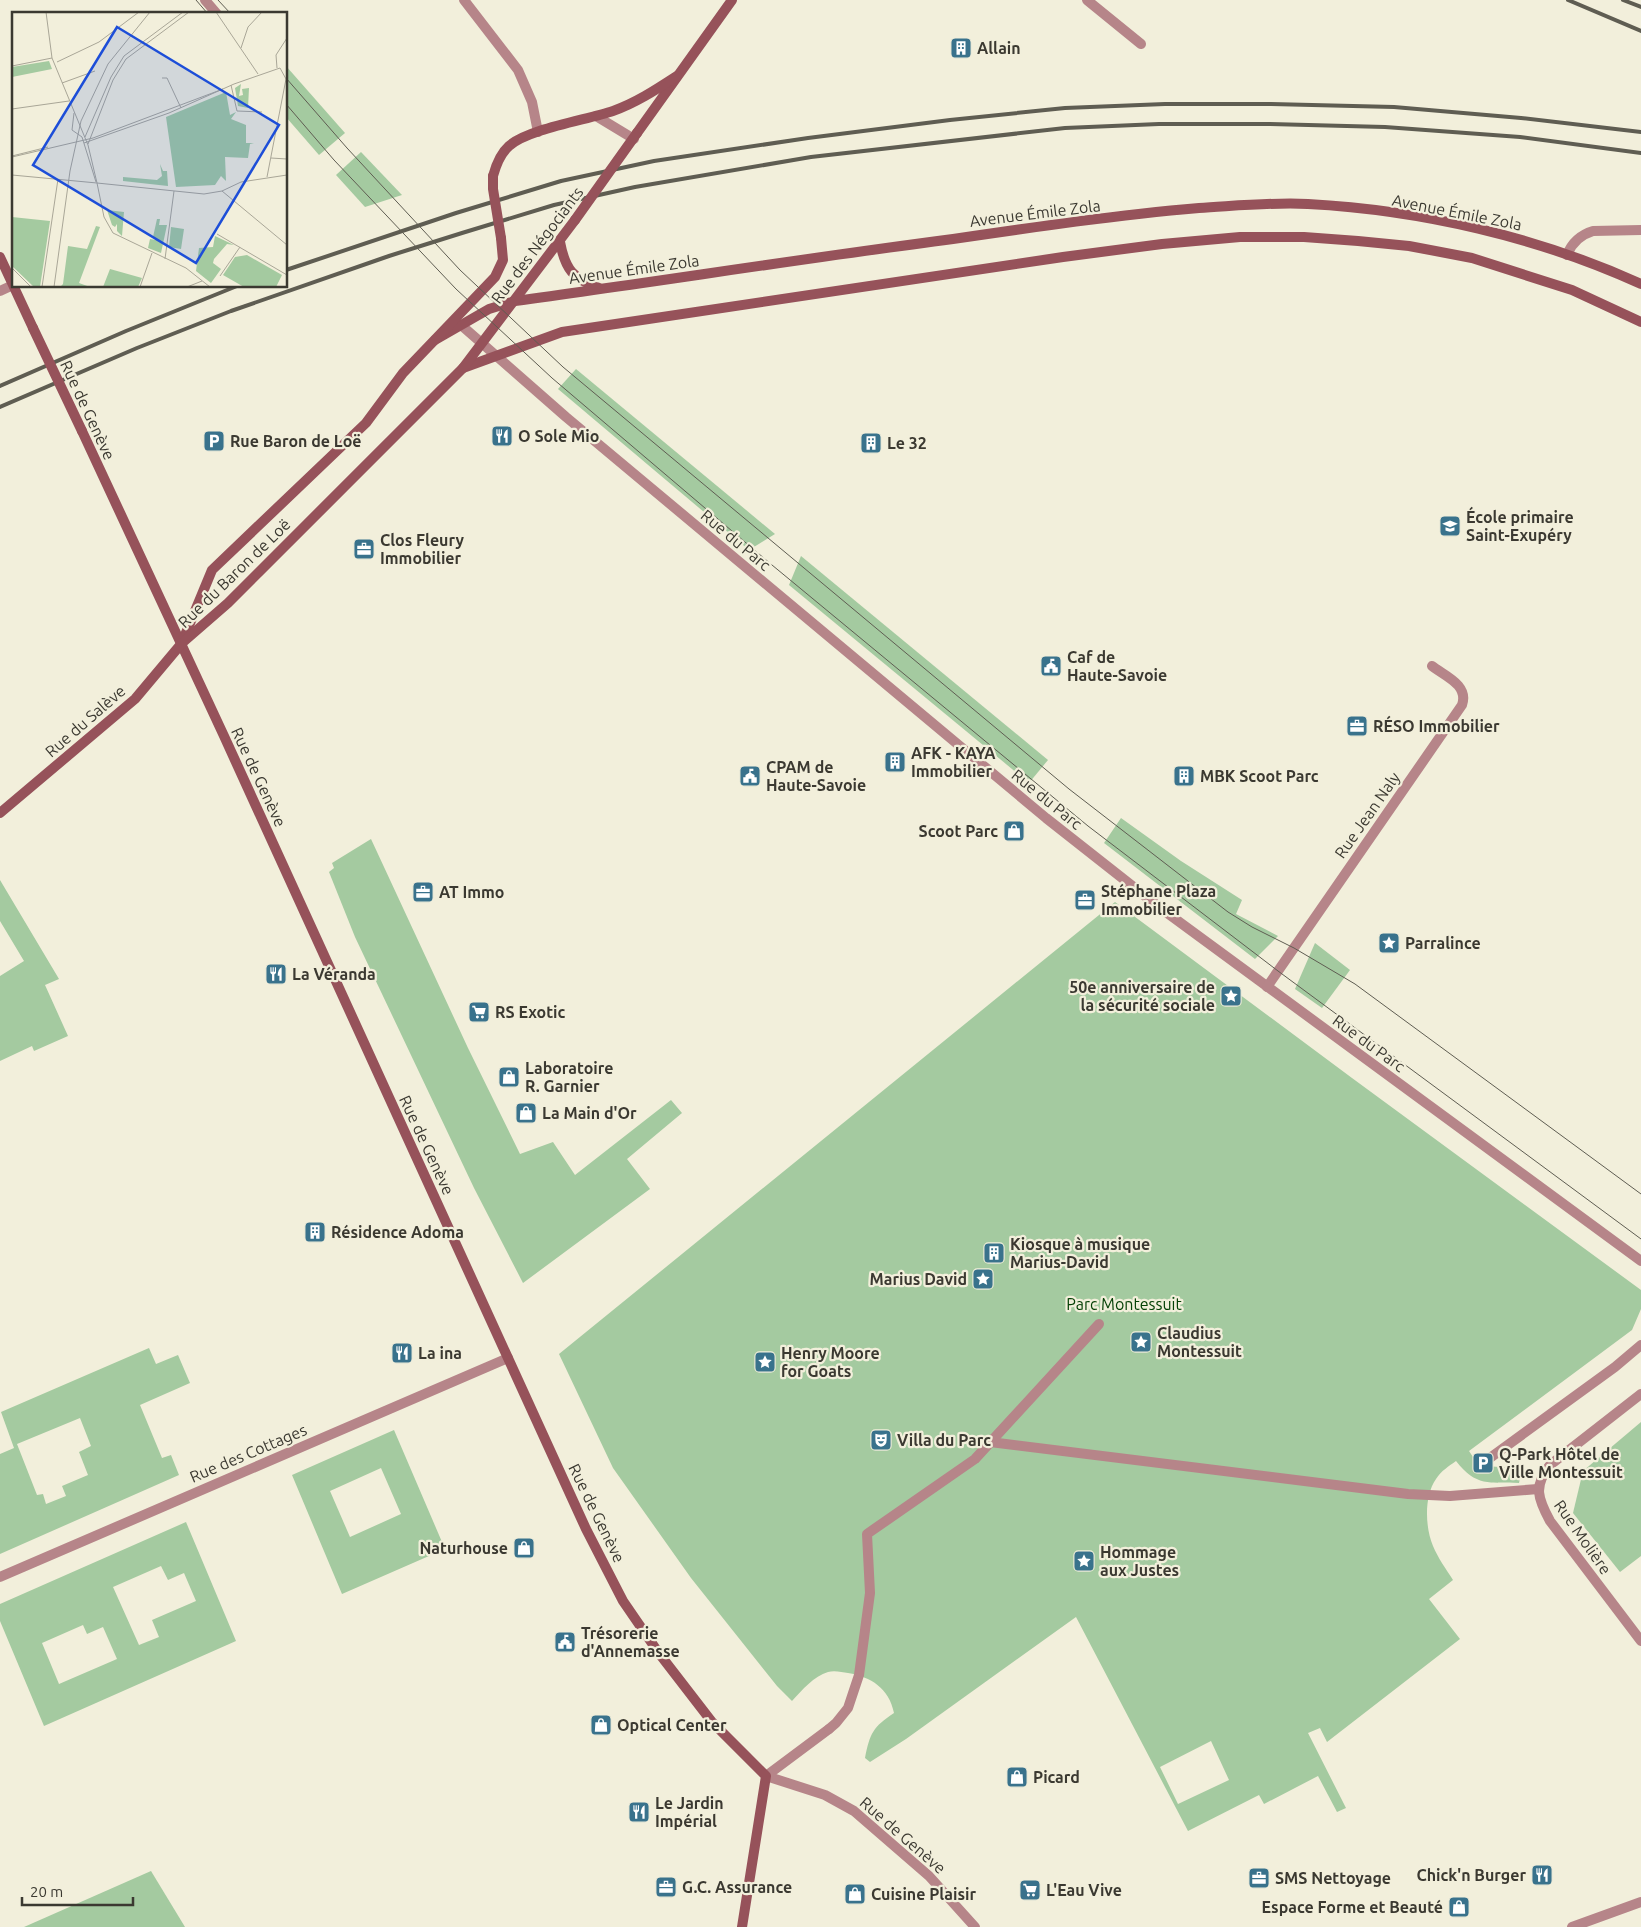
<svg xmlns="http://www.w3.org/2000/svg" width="1641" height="1927" viewBox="0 0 1641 1927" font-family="Ubuntu,sans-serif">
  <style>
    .green { fill: #a4caa0; fill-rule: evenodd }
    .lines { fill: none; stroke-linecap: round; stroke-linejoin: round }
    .lane { stroke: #b68589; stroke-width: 10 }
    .street { stroke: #b68589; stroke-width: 10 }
    .secondary { stroke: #96525a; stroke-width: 10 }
    .tram { stroke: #5f5d52; stroke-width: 1 }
    .rail { stroke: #5f5d52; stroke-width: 4 }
    .secondary-bridge { stroke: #96525a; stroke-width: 10 }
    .labels { text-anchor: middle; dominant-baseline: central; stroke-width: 4.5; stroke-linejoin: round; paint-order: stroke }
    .poi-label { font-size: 16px; font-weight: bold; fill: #3b3931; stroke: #f2efdb; text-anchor: start }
    .street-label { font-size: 16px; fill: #3b3931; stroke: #f2efdb }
    .park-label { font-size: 16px; fill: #054106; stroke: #f2efdb }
    .inset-road { fill: none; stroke: #a9a697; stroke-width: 1 }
    .view { fill: #1d4ed8; fill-opacity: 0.15; stroke: #1d4ed8; stroke-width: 2.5 }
    .inset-edge { fill: none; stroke: #3b3931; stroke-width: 2.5 }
  </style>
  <rect width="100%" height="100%" fill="#f2efdb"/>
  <!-- green -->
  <g class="green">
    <path d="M 286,66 L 345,133 L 319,155 L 286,117 Z"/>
    <path d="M 361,152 L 402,195 L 365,207 L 336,175 Z"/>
    <path d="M 576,369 L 775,534 L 749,550 L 558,389 Z"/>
    <path d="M 801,556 L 1048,760 L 1029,783 L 789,585 Z"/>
    <path d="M 1121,818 L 1181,861 L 1242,900 L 1236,914 L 1278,936 L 1255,959 L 1104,843 Z"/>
    <path d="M 371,839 L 468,1048 L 520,1154 L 553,1142 L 575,1175 L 671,1100 L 682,1113 L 627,1159 L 650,1189 L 523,1283 L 474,1188 L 355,937 L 329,872 L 334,868 L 332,863 Z"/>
    <path d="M 0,880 L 59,979 L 45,985 L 68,1036 L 34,1051 L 32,1046 L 0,1061 L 0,976 L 24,961 L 0,921 Z"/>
    <path d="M 1115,902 L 1352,1078 L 1641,1290 L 1641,1309 L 1632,1330 L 1469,1451 L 1477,1463 L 1487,1466 L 1522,1469 L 1519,1483 C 1489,1482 1476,1487 1456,1461 C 1449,1466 1441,1471 1436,1479 C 1424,1496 1425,1527 1433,1546 C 1438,1558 1446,1569 1453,1580 L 1429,1599 L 1460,1639 L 1327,1742 L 1320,1728 L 1308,1733 L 1346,1808 L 1337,1812 L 1318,1776 L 1264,1804 L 1259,1795 L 1188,1831 L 1076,1617 L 906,1739 L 870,1762 L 865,1758 C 870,1733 873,1727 894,1713 C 889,1688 871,1677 848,1673 C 842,1672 834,1670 828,1672 C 814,1676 802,1690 792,1701 L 777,1686 L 691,1578 L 613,1468 L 559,1354 ZM 1211,1741 L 1229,1780 L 1178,1804 L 1160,1767 Z"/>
    <path d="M 1315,943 L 1350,970 L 1322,1008 L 1295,989 Z"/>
    <path d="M 149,1348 L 156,1364 L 178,1355 L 190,1383 L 140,1405 L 162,1458 L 171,1455 L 179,1475 L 0,1554 L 0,1454 L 14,1448 L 1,1412 ZM 80,1418 L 91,1446 L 79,1452 L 88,1475 L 62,1486 L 66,1496 L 46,1504 L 43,1494 L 37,1495 L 17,1444 Z"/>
    <path d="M 1641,1422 L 1641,1556 L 1620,1572 L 1573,1513 L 1583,1471 Z"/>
    <path d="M 394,1430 L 445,1549 L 342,1594 L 292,1475 ZM 381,1468 L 401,1514 L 350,1537 L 330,1491 Z"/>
    <path d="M 186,1522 L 236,1641 L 44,1726 L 0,1621 L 0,1604 ZM 161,1566 L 168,1580 L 184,1573 L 196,1601 L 152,1620 L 159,1637 L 139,1645 L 113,1587 ZM 83,1625 L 87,1634 L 103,1627 L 117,1659 L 59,1684 L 42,1643 Z"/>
    <path d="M 151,1871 L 185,1927 L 24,1927 Z"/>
  </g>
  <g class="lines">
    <!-- lane -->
    <g class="lane">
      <path d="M 464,0 L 518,70 L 532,102 L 538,132"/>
      <path d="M 1567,255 C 1572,242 1580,235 1593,231 L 1641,230"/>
      <path d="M 1483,1463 L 1615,1367 L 1641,1345"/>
      <path d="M 766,1776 L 829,1729"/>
    </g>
    <!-- street -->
    <g class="street">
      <path d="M 205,0 L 217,14"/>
      <path d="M 1087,0 L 1141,44"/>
      <path d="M 596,116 L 634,139"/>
      <path d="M 0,291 L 13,285"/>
      <path d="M 461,325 L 566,417 L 1046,818 L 1159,907 L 1641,1261"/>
      <path d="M 1267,987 L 1462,705 C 1469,685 1445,676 1432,666"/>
      <path d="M 1641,1394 L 1550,1465 C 1533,1486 1538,1499 1550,1521 L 1641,1641"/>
      <path d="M 990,1442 L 1408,1494 L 1450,1496 L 1538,1489"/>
      <path d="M 0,1577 L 508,1358"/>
      <path d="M 829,1729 L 836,1723 L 848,1708 L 859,1675 L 870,1593 L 867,1534 L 975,1459 L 1099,1324"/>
      <path d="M 766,1776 L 825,1795 L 854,1811 L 929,1876 L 975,1927"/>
      <path d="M 1572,1927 L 1641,1902"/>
    </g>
    <!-- secondary -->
    <g class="secondary">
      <path d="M 637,133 L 732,0"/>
      <path d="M 493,176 C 496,165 500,154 509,146 C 528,129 586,120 613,111 C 636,103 657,89 677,76"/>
      <path d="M 560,242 C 565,269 573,279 599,288"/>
      <path d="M 0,257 L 33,328"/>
      <path d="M 435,340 L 489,309 L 515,301 C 661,281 807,258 953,239 C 1035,227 1117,215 1199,208 C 1235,206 1272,202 1308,204 C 1421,210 1538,237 1641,284"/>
      <path d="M 463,368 L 562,332 L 1063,257 L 1162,244 L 1240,237 L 1304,237 L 1358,241 L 1409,246 L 1472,258 L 1572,290 L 1641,322"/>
      <path d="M 82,431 L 224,736 L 586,1529 L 623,1601 L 658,1652 L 712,1722 L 766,1776 L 742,1927"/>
      <path d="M 183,640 L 212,570 L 366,423 L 403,373 L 495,277 L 503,260 L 501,238"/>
      <path d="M 0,813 L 135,699 L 182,643 L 228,603 L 463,368 L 575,220"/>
    </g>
    <!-- tram -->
    <g class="tram">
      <path d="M 196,0 L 208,14"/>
      <path d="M 218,0 L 231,14"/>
      <path d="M 286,78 L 347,148 L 460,270 L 563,367 L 1069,789 L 1228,912 L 1252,927 L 1294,948 L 1355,984 L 1641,1194"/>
      <path d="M 286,104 L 334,160 L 456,289 L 552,378 L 772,565 L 1088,826 L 1278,971 L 1641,1239"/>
    </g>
    <!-- rail -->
    <g class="rail">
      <path d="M 1568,0 L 1641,31"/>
      <path d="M 1623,0 L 1641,7"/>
      <path d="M 286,270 L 456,213 L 561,181 L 654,161 L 808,138 L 950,120 L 1065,108 L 1165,104 L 1271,104 L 1394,107 L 1521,118 L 1641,132"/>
      <path d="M 0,386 L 126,331 L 237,286"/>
      <path d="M 0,407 L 137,348 L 231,311 L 389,256 L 462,233 L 554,205 L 635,187 L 811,157 L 1065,128 L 1159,124 L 1270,124 L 1385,127 L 1520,137 L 1641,153"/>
    </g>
    <!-- secondary-bridge -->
    <g class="secondary-bridge">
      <path d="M 493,176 L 493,189 L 501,238"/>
      <path d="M 575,220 L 637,133"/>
      <path d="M 33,328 L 82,431"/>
    </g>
  </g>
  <!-- icons -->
  <defs>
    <g id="building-square" transform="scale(1.125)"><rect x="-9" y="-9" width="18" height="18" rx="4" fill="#39728c" stroke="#f2efdb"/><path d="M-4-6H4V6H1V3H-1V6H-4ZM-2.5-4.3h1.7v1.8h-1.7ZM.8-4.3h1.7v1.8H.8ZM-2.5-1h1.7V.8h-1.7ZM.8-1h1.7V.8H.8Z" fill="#fff"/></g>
    <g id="restaurant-square" transform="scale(1.125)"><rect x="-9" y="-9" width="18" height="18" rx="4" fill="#39728c" stroke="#f2efdb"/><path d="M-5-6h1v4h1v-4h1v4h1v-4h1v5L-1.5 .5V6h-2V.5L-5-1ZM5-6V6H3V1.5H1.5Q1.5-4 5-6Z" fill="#fff"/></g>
    <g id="parking-square" transform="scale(1.125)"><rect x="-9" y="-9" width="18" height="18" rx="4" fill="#39728c" stroke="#f2efdb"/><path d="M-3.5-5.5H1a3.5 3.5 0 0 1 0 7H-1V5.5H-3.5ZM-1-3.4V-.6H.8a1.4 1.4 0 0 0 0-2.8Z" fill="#fff"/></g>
    <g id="school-square" transform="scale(1.125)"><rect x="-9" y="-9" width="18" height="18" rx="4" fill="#39728c" stroke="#f2efdb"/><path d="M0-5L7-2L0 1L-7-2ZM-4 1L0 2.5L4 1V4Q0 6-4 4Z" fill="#fff"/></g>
    <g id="office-square" transform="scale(1.125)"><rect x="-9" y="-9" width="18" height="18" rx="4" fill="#39728c" stroke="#f2efdb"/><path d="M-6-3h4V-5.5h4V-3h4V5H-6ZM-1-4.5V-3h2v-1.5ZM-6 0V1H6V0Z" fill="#fff"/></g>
    <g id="civic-square" transform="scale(1.125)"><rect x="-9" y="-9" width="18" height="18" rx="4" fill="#39728c" stroke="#f2efdb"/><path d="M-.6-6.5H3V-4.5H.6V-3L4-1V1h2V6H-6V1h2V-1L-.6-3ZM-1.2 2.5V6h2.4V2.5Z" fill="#fff"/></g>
    <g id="shop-square" transform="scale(1.125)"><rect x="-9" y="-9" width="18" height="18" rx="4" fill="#39728c" stroke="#f2efdb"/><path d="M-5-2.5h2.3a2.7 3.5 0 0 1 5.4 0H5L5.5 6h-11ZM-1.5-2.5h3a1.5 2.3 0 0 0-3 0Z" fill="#fff"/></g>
    <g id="sight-square" transform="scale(1.125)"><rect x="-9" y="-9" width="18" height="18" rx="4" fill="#39728c" stroke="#f2efdb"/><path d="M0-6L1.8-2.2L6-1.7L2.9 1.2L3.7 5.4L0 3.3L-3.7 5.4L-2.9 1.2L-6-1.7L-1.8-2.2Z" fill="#fff"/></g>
    <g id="supermarket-square" transform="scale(1.125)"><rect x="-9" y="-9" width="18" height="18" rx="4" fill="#39728c" stroke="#f2efdb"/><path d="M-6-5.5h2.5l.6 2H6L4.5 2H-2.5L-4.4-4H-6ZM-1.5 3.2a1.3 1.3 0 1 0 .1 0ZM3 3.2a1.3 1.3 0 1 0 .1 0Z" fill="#fff"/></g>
    <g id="theatre-square" transform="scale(1.125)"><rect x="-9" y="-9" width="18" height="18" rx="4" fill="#39728c" stroke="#f2efdb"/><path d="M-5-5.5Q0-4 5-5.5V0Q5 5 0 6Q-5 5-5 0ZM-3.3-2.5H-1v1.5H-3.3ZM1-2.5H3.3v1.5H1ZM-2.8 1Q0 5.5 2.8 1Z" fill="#fff"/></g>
  </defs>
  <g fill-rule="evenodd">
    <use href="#building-square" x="961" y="48"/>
    <use href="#restaurant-square" x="502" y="436"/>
    <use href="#parking-square" x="214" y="441"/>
    <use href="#building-square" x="871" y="443"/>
    <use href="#school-square" x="1450" y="526"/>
    <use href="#office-square" x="364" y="549"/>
    <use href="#civic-square" x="1051" y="666"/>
    <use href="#office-square" x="1357" y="726"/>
    <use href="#building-square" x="895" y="762"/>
    <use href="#civic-square" x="750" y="776"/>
    <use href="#building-square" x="1184" y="776"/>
    <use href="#shop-square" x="1014" y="831"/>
    <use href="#office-square" x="423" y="892"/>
    <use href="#office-square" x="1085" y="900"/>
    <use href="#sight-square" x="1389" y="943"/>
    <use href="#restaurant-square" x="276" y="974"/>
    <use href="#sight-square" x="1231" y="996"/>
    <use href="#supermarket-square" x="479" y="1012"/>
    <use href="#shop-square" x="509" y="1077"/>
    <use href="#shop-square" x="526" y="1113"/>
    <use href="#building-square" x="315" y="1232"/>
    <use href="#building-square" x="994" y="1253"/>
    <use href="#sight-square" x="983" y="1279"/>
    <use href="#sight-square" x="1141" y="1342"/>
    <use href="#restaurant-square" x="402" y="1353"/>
    <use href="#sight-square" x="765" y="1362"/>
    <use href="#theatre-square" x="881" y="1440"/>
    <use href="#parking-square" x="1483" y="1463"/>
    <use href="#shop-square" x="524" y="1548"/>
    <use href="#sight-square" x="1084" y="1561"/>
    <use href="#civic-square" x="565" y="1642"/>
    <use href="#shop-square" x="601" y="1725"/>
    <use href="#shop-square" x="1017" y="1777"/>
    <use href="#restaurant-square" x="639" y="1812"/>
    <use href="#restaurant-square" x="1542" y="1875"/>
    <use href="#office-square" x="1259" y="1878"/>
    <use href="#office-square" x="666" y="1887"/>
    <use href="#supermarket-square" x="1030" y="1890"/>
    <use href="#shop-square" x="855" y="1894"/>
    <use href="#shop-square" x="1459" y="1907"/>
  </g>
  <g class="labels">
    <!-- poi labels -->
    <g class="poi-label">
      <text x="977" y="48">Allain</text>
      <text x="518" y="436">O Sole Mio</text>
      <text x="230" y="441">Rue Baron de Loë</text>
      <text x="887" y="443">Le 32</text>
      <text x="1466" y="517">École primaire<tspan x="1466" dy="18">Saint-Exupéry</tspan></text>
      <text x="380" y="540">Clos Fleury<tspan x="380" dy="18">Immobilier</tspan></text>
      <text x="1067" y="657">Caf de<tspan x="1067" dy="18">Haute-Savoie</tspan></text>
      <text x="1373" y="726">RÉSO Immobilier</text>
      <text x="911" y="753">AFK - KAYA<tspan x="911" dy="18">Immobilier</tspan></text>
      <text x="766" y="767">CPAM de<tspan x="766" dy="18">Haute-Savoie</tspan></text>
      <text x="1200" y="776">MBK Scoot Parc</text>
      <text x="998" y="831" text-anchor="end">Scoot Parc</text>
      <text x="1101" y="891">Stéphane Plaza<tspan x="1101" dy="18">Immobilier</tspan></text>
      <text x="439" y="892">AT Immo</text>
      <text x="1405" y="943">Parralince</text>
      <text x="292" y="974">La Véranda</text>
      <text x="1215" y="987" text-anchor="end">50e anniversaire de<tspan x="1215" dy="18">la sécurité sociale</tspan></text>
      <text x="495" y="1012">RS Exotic</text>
      <text x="525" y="1068">Laboratoire<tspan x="525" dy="18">R. Garnier</tspan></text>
      <text x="542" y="1113">La Main d'Or</text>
      <text x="331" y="1232">Résidence Adoma</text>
      <text x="1010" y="1244">Kiosque à musique<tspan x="1010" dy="18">Marius-David</tspan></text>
      <text x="967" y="1279" text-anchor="end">Marius David</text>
      <text x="1157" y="1333">Claudius<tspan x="1157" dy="18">Montessuit</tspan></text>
      <text x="418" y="1353">La ina</text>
      <text x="781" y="1353">Henry Moore<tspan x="781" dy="18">for Goats</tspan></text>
      <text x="897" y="1440">Villa du Parc</text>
      <text x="1499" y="1454">Q-Park Hôtel de<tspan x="1499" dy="18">Ville Montessuit</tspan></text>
      <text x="508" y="1548" text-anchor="end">Naturhouse</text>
      <text x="1100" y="1552">Hommage<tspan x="1100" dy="18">aux Justes</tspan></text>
      <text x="581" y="1633">Trésorerie<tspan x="581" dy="18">d'Annemasse</tspan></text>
      <text x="617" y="1725">Optical Center</text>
      <text x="1033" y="1777">Picard</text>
      <text x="655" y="1803">Le Jardin<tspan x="655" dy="18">Impérial</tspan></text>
      <text x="1526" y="1875" text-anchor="end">Chick'n Burger</text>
      <text x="1275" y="1878">SMS Nettoyage</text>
      <text x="682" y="1887">G.C. Assurance</text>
      <text x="1046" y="1890">L'Eau Vive</text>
      <text x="871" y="1894">Cuisine Plaisir</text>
      <text x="1443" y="1907" text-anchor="end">Espace Forme et Beauté</text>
    </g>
    <!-- street labels -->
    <g class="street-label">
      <text transform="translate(1457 212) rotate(11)">Avenue Émile Zola</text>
      <text transform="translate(1035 213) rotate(-7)">Avenue Émile Zola</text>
      <text transform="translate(537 245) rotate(-53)">Rue des Négociants</text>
      <text transform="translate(634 269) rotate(-8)">Avenue Émile Zola</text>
      <text transform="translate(88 410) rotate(65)">Rue de Genève</text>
      <text transform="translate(736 540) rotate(40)">Rue du Parc</text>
      <text transform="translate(234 573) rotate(-44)">Rue du Baron de Loë</text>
      <text transform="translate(85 721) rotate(-41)">Rue du Salève</text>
      <text transform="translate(259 777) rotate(65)">Rue de Genève</text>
      <text transform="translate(1047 799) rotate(39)">Rue du Parc</text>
      <text transform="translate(1367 815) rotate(-55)">Rue Jean Naly</text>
      <text transform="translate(1369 1043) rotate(36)">Rue du Parc</text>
      <text transform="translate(427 1145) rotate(65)">Rue de Genève</text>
      <text transform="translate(248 1453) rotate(-23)">Rue des Cottages</text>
      <text transform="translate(597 1513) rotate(64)">Rue de Genève</text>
      <text transform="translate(1583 1537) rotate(55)">Rue Molière</text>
      <text transform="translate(903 1835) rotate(41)">Rue de Genève</text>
    </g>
    <!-- park labels -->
    <g class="park-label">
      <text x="1124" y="1304">Parc Montessuit</text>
    </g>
  </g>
  <!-- overview -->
  <g transform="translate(12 12)">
    <rect width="275" height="275" fill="#f2efdb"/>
    <path d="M 37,49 L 40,57 L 0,65 L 0,55 ZM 229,72 L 227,84 L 231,83 L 230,77 L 237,76 L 236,96 L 226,94 L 223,76 ZM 214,80 L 218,103 L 224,100 L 219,107 L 234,113 L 234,131 L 242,131 L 238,132 L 236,146 L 213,145 L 214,169 L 209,164 L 203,173 L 164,175 L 154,105 ZM 148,152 L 151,159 L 155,159 L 156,174 L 111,169 L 111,165 L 145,168 L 150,164 ZM 95,198 L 112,200 L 110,224 L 105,219 L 105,212 L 103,215 L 100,213 ZM 0,205 L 38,209 L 28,275 L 22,275 L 0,254 ZM 145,207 L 148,207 L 147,213 L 155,213 L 149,241 L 136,236 L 138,227 L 144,228 L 141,225 ZM 84,214 L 88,215 L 67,271 L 78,275 L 48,275 L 51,272 L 56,234 L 75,237 ZM 159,215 L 172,217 L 169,237 L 157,235 ZM 203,224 L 222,233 L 215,232 L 202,247 L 201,251 L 209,257 L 199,271 L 184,259 L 187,236 L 201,235 ZM 235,243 L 270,263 L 264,275 L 232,275 L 211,263 L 223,245 ZM 98,257 L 130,266 L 126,275 L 91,275 Z" fill="#a4caa0"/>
    <path class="inset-road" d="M 34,0 L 40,46 L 76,133 L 85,171M 204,0 L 246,62M 229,36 L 236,15 L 250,0M 45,50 L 87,30 L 127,0M 0,54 L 40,46M 265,56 L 264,43 L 275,26M 150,66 L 155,66 L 169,96M 50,71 L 83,59M 219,73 L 225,99 L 250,100M 0,97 L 57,89M 62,101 L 60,118 L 70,125 L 84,170M 73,125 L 99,65 L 112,44 L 171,0M 72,131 L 157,101 L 222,72 L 268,56 L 274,67 L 255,165M 76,132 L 101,68 L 114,47 L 177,0M 0,144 L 36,135M 0,145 L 81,126 L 211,77M 259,146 L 275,147M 0,163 L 85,171 L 92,205 L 101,221 L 174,256 L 198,275M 85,171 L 192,182 L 210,179 L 229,170 L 275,163M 210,179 L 275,233M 205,222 L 275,263M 153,247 L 162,179M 0,256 L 19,275M 208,264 L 228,235M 30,275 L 46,167M 42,275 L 58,159 L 69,109 L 96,52 L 138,0M 128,275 L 140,241M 175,275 L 190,269"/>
    <path class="view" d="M 105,15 L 267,113 L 184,251 L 21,153 Z"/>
    <rect width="275" height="275" class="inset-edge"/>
  </g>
  <!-- scale -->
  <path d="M22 1897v8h111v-8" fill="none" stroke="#3b3931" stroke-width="2.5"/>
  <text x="30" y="1897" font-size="15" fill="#3b3931" stroke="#f2efdb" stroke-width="4" paint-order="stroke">20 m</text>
</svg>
